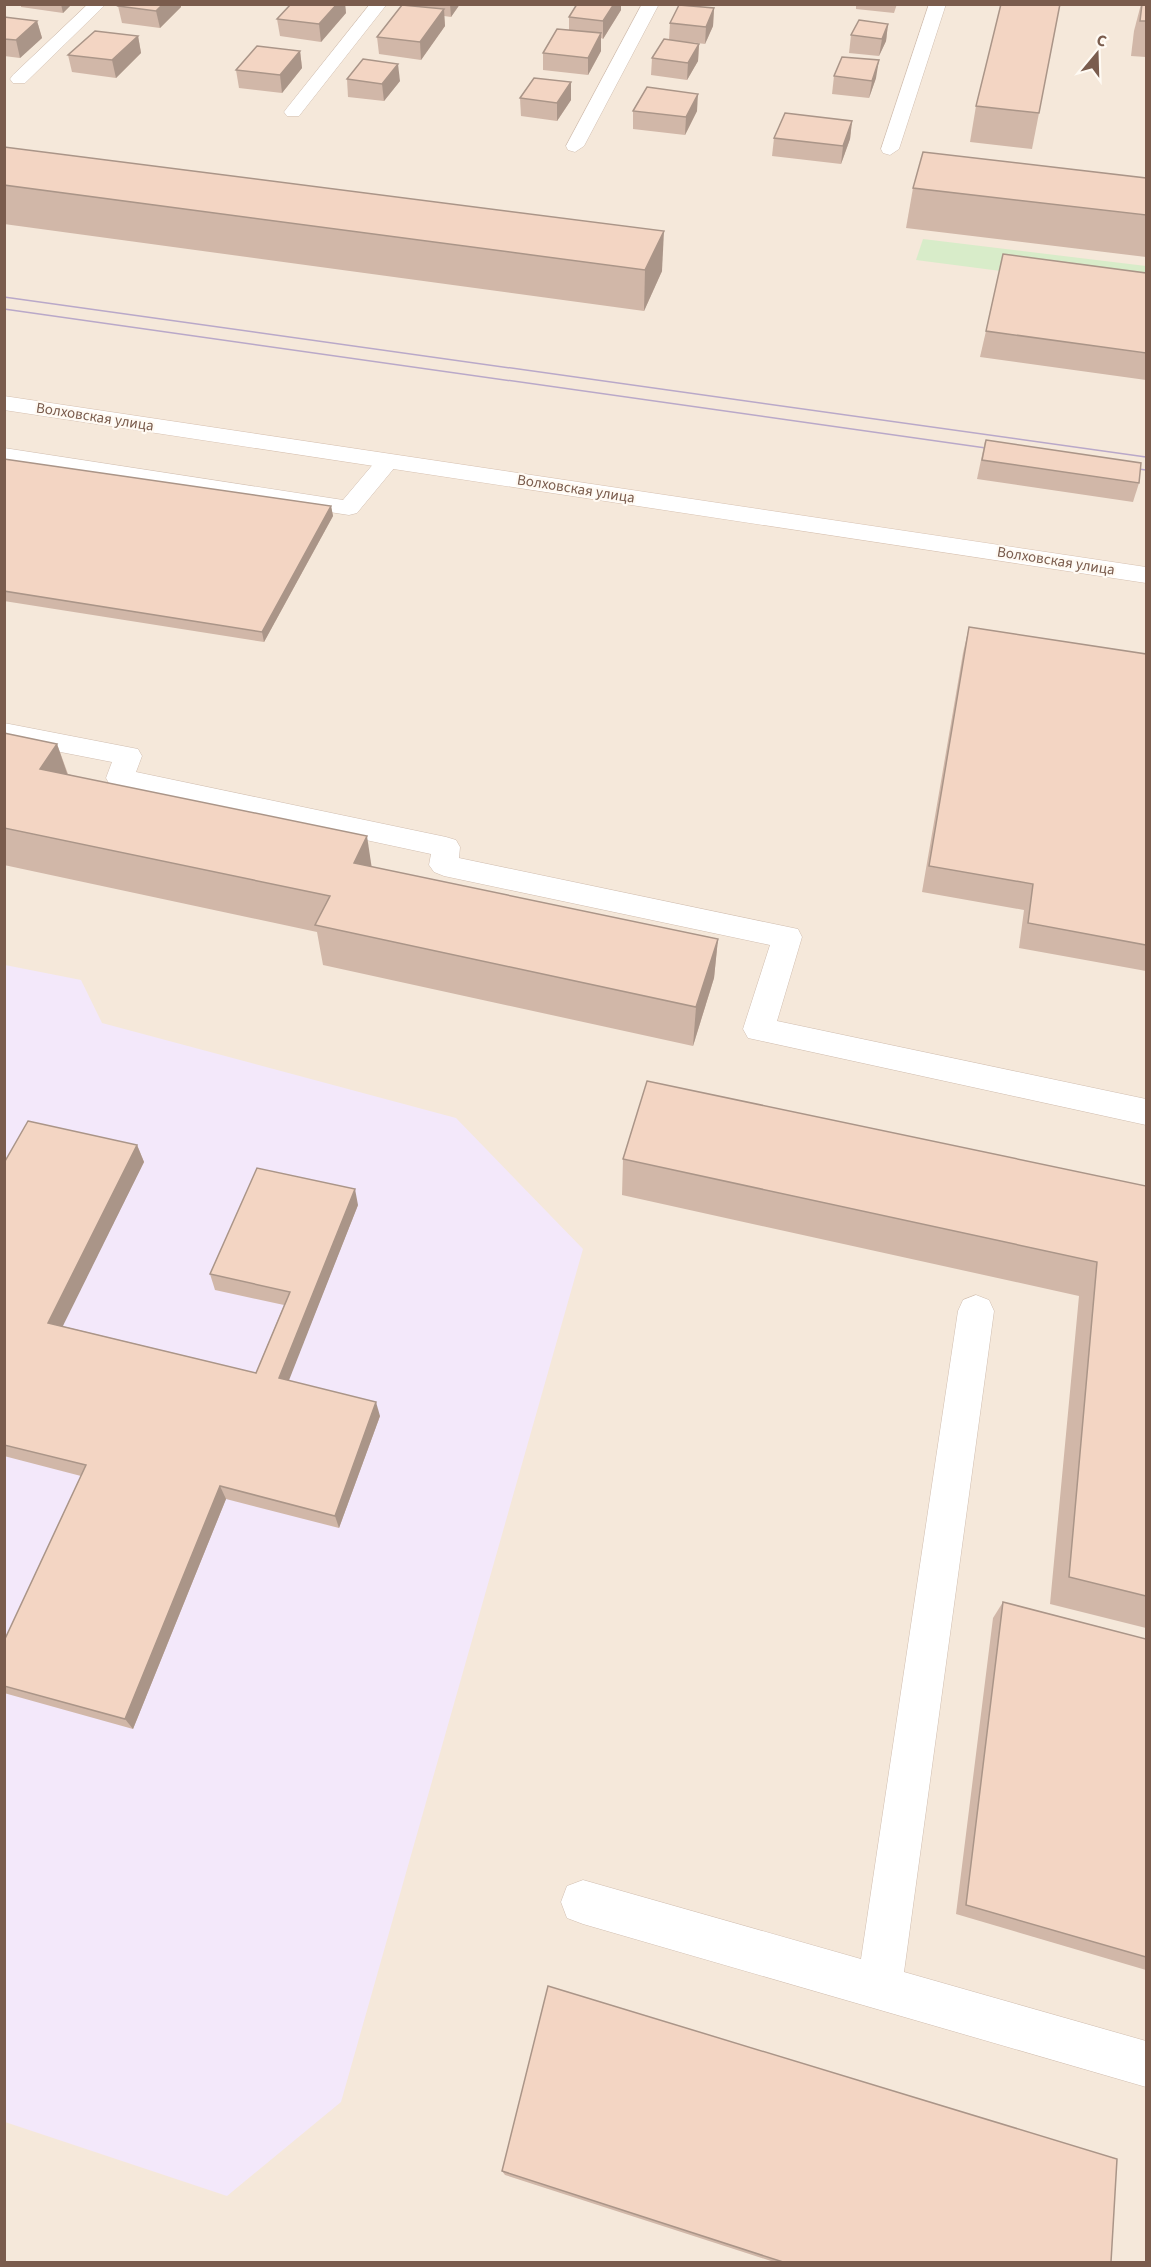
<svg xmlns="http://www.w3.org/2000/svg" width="1151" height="2267" viewBox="0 0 1151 2267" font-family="'Source Sans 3',sans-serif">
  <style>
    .residential { fill: #f5e8da }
    .education { fill: #f3e8fa }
    .green { fill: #d8ecc9 }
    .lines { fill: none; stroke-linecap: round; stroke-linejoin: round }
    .service-casing { stroke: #d1beb0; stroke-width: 1 }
    .minor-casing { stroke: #d1beb0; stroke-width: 1 }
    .secondary-casing { stroke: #d6c0b0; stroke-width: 1 }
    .service { fill: #fff; fill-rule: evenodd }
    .minor { fill: #fff; fill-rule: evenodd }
    .secondary { fill: #fff; fill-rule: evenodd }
    .tram { stroke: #b9a8c9; stroke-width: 1.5 }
    .wall { fill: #d1b7a8 }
    .shaded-wall { fill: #aa9588 }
    .building { fill: #f3d5c3; stroke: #aa9588; stroke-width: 1.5 }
    .labels { text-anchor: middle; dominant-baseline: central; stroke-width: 4.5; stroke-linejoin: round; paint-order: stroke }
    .far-street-label { font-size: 15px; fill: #7a5c4d; stroke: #fffaf3 }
  </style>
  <rect width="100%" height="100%" fill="#fdf6ec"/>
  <!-- residential -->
  <rect class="residential" x="5" y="5" width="1141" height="2257"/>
  <!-- education -->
  <path class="education" d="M 5,965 L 81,980 L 102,1023 L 456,1118 L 583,1249 L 341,2102 L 227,2196 L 5,2122 Z"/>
  <!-- green -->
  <path class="green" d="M 923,239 L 1146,266 L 1146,290 L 916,260 Z"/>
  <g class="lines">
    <!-- service casing -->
    <g class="service-casing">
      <g id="service">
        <path d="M 4,448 L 343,500 L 380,456 L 396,456 L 400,461 L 357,513 L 349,515 L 4,462 Z"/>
        <path d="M 4,723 L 138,749 L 142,756 L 136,772 L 446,837 L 456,840 L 460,847 L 459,858 L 798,929 L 802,937 L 777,1021 L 1146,1099 L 1146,1125 L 748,1038 L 743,1029 L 770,945 L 444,876 L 434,872 L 429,865 L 431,854 L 110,785 L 106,778 L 112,762 L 4,741 Z"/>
        <path d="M 976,1295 L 989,1300 L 994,1311 L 904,1972 L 1146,2041 L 1146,2087 L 583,1924 L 567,1918 L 561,1902 L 567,1886 L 583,1880 L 861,1959 L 958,1311 L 963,1300 Z"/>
      </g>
    </g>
    <!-- minor casing -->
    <g class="minor-casing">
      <g id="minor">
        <path d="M 88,4 L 106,4 L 25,83 L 13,83 L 10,79 L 13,75 Z"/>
        <path d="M 370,4 L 387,4 L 299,116 L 287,116 L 284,112 L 287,108 Z"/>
        <path d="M 642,4 L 659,4 L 584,146 L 575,152 L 568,150 L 566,146 Z"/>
        <path d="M 929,4 L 946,4 L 899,149 L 890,155 L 883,153 L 881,149 Z"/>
      </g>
    </g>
    <!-- secondary casing -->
    <g class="secondary-casing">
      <path id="secondary" d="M 4,396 L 1146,567 L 1146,583 L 4,410 Z"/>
    </g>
    <!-- service -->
    <use href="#service" class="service"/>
    <!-- minor -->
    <use href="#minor" class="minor"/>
    <!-- secondary -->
    <use href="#secondary" class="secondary"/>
    <!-- tram -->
    <g class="tram">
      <path d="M 4,297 L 1146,457"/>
      <path d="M 4,309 L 1000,450"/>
      <path d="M 1124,467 L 1146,470"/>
    </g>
  </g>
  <!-- wall -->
  <g class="wall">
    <path d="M 21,4 L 72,4 L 63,13 L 21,7 Z"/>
    <path d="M 291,4 L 345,4 L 346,13 L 321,42 L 280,36 L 277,19 Z"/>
    <path d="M 409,4 L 460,4 L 451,17 L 444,16 L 445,26 L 421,60 L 379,54 L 377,37 Z"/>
    <path d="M 577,4 L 621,4 L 621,10 L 603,39 L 601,38 L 601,51 L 588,75 L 543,70 L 543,53 L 569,30 L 569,17 Z"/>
    <path d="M 856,4 L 897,4 L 894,13 L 856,9 Z"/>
    <path d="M 1141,4 L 1146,4 L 1146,57 L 1131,56 L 1134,31 Z"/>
    <path d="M 118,6 L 181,7 L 160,28 L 122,23 Z"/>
    <path d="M 714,8 L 713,26 L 705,44 L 690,42 L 699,44 L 698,61 L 687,80 L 651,75 L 652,58 L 669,40 L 670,23 Z"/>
    <path d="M 4,17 L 37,21 L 42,38 L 20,58 L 4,56 Z"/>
    <path d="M 888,24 L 886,41 L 879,56 L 849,53 L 851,35 Z"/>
    <path d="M 138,36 L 141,53 L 116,78 L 72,72 L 68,55 Z"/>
    <path d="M 300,51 L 302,68 L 282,93 L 239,88 L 236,70 Z"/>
    <path d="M 834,76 L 876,78 L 869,98 L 832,94 Z"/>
    <path d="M 347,79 L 400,81 L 384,101 L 348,97 Z"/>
    <path d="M 520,98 L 571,100 L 557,121 L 521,116 Z"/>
    <path d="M 976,106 L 1039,113 L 1032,149 L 970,142 Z"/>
    <path d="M 633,111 L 697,111 L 685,135 L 633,129 Z"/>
    <path d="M 852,121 L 850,139 L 841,164 L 772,156 L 774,138 Z"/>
    <path d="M 4,147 L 662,271 L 644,311 L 4,224 Z"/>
    <path d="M 1146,178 L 1146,257 L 906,228 L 913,188 Z"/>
    <path d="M 1146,273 L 1146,380 L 980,357 L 986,331 Z"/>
    <path d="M 985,441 L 1139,483 L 1133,502 L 977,479 Z"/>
    <path d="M 4,459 L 331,506 L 333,516 L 264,642 L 4,601 Z"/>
    <path d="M 969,627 L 1146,654 L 1146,971 L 1019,948 L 1024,910 L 922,892 L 963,653 Z"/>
    <path d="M 4,733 L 57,744 L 68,774 L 372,867 L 718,939 L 714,978 L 693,1046 L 323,965 L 317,932 L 4,865 Z"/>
    <path d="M 137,1145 L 144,1162 L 62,1326 L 256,1373 L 284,1305 L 215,1290 L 210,1274 L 358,1205 L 288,1381 L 380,1416 L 339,1528 L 226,1499 L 133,1729 L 4,1693 L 4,1641 L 81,1476 L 4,1456 L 4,1163 Z"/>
    <path d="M 623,1159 L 1146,1186 L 1146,1628 L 1050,1604 L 1079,1296 L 622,1195 Z"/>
    <path d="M 1003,1602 L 1146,1639 L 1146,1970 L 956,1914 L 993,1618 Z"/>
    <path d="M 502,2171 L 1111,2262 L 774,2262 L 505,2175 Z"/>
  </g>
  <!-- shaded-wall -->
  <g class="shaded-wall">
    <path d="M 61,4 L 72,4 L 63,13 Z"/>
    <path d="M 163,4 L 181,4 L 181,7 L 160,28 L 156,11 Z"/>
    <path d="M 337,4 L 345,4 L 346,13 L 321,42 L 319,24 Z"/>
    <path d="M 450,4 L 460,4 L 451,17 Z"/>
    <path d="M 614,4 L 621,4 L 621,10 L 603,39 L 603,21 Z"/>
    <path d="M 714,8 L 713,26 L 705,44 L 706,27 Z"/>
    <path d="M 444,9 L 445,26 L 421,60 L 420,42 Z"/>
    <path d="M 37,21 L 42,38 L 20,58 L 16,40 Z"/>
    <path d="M 888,24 L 886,41 L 879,56 L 882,39 Z"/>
    <path d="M 601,33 L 601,51 L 588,75 L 588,58 Z"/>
    <path d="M 138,36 L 141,53 L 116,78 L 112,60 Z"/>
    <path d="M 699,44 L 698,61 L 687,80 L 688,63 Z"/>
    <path d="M 300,51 L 302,68 L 282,93 L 280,75 Z"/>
    <path d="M 879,60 L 876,78 L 869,98 L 872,81 Z"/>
    <path d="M 398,64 L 400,81 L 384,101 L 382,84 Z"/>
    <path d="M 571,82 L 571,100 L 557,121 L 557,103 Z"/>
    <path d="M 698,94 L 697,111 L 685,135 L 686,117 Z"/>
    <path d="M 852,121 L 850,139 L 841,164 L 843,146 Z"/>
    <path d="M 664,231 L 662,271 L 644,311 L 645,270 Z"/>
    <path d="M 331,506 L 333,516 L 264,642 L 262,632 Z"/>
    <path d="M 57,744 L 71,785 L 40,769 Z"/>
    <path d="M 367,836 L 373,876 L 354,863 Z"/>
    <path d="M 718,939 L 714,978 L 693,1046 L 696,1007 Z"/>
    <path d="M 137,1145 L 144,1162 L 57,1338 L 48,1323 Z"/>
    <path d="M 355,1189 L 358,1205 L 284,1393 L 279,1378 Z"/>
    <path d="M 376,1402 L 380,1416 L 339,1528 L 335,1516 Z"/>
    <path d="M 220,1486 L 226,1499 L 133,1729 L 125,1719 Z"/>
  </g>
  <!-- building -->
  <g class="building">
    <path d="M 120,4 L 163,4 L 156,11 L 118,6 Z"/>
    <path d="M 291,4 L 337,4 L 319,24 L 277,19 Z"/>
    <path d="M 577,4 L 614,4 L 603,21 L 569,17 Z"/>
    <path d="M 1001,4 L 1060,4 L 1039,113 L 976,106 Z"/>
    <path d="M 1142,4 L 1146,4 L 1146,21 L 1140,21 Z"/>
    <path d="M 402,5 L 444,9 L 420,42 L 377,37 Z"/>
    <path d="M 679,5 L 714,8 L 706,27 L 670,23 Z"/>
    <path d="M 4,17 L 37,21 L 16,40 L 4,39 Z"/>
    <path d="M 859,20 L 888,24 L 882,39 L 851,35 Z"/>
    <path d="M 557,29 L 601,33 L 588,58 L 543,53 Z"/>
    <path d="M 95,31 L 138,36 L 112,60 L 68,55 Z"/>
    <path d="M 664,39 L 699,44 L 688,63 L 652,58 Z"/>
    <path d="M 257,46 L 300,51 L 280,75 L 236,70 Z"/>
    <path d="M 842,57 L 879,60 L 872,81 L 834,76 Z"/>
    <path d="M 363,59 L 398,64 L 382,84 L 347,79 Z"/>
    <path d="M 534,78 L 571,82 L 557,103 L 520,98 Z"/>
    <path d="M 647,87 L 698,94 L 686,117 L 633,111 Z"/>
    <path d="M 785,113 L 852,121 L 843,146 L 774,138 Z"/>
    <path d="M 4,147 L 664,231 L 645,270 L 4,185 Z"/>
    <path d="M 923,152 L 1146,178 L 1146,215 L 913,188 Z"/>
    <path d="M 1003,254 L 1146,273 L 1146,353 L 986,331 Z"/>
    <path d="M 986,440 L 1141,463 L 1139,483 L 982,460 Z"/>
    <path d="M 4,459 L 331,506 L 262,632 L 4,591 Z"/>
    <path d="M 969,627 L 1146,654 L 1146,945 L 1028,923 L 1033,884 L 929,866 Z"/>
    <path d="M 4,733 L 57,744 L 40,769 L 367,836 L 354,863 L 718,939 L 696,1007 L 315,925 L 330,896 L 4,828 Z"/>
    <path d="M 647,1081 L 1146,1186 L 1146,1596 L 1069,1577 L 1097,1262 L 623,1159 Z"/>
    <path d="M 28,1121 L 137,1145 L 48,1323 L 256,1373 L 290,1292 L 210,1274 L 257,1168 L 355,1189 L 279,1378 L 376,1402 L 335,1516 L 220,1486 L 125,1719 L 4,1686 L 4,1641 L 86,1465 L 4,1445 L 4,1163 Z"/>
    <path d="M 1003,1602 L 1146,1639 L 1146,1957 L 966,1905 Z"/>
    <path d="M 548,1986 L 1117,2159 L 1111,2262 L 783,2262 L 502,2171 Z"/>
  </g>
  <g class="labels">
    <!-- far-street labels -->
    <g class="far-street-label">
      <text transform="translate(95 417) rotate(9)">Волховская улица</text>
      <text transform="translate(576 489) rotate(9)">Волховская улица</text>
      <text transform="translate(1056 561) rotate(9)">Волховская улица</text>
    </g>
  </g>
  <!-- border -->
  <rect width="1151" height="2267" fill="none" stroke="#7a5c4d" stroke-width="12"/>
  <!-- north arrow -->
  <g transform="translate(1097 54) rotate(19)" stroke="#fffaf3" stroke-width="4.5" paint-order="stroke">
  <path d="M0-4.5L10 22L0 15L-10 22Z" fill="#7a5c4d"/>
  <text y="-9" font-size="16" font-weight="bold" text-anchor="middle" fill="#7a5c4d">С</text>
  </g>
</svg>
